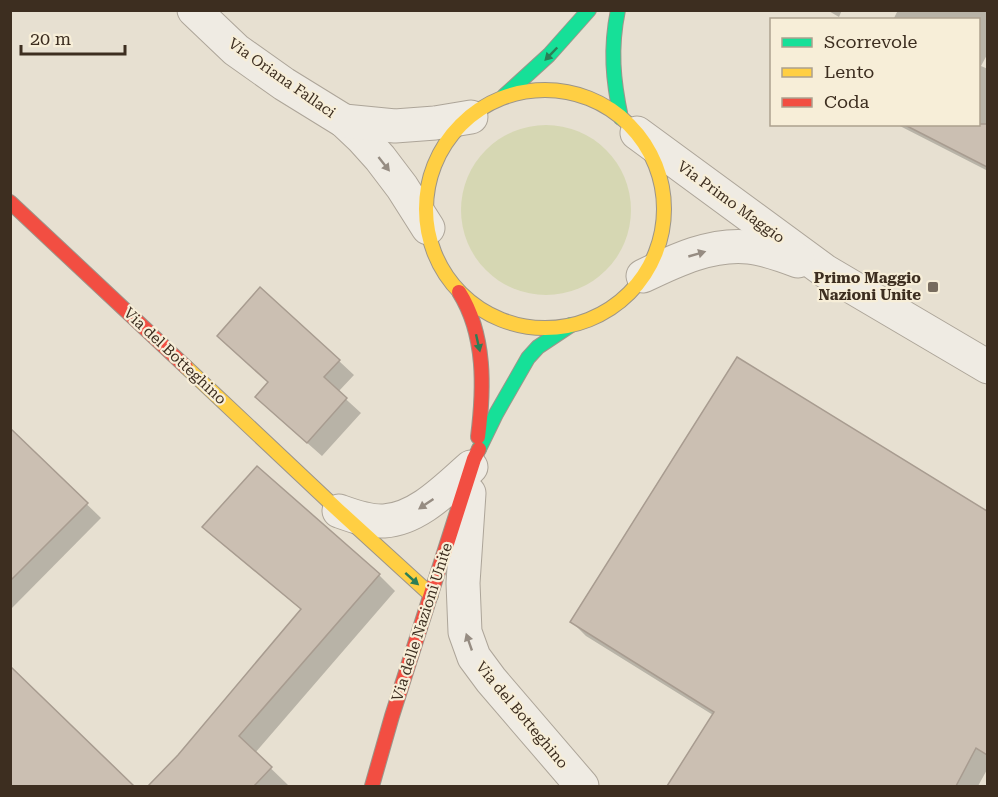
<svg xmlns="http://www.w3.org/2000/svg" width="998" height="797" viewBox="0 0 998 797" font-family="'Roboto Serif',serif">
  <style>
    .green { fill: #d6d7b3 }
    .shadow { fill: #0003 }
    .building { fill: #cbbfb2; stroke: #a89c90; stroke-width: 1.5 }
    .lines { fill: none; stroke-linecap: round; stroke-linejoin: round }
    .street-casing { stroke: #ada599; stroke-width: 35 }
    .fast-casing { stroke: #9c958a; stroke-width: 16 }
    .slow-casing { stroke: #9c958a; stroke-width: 16 }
    .jam-casing { stroke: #9c958a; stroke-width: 16 }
    .street { stroke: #efebe3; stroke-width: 33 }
    .fast { stroke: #16e098; stroke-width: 14 }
    .slow { stroke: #ffcf43; stroke-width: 14 }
    .jam { stroke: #f24e42; stroke-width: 14 }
    .oneway { fill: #2b7e56 }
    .oneway2 { fill: #968c82 }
    .poi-dot { fill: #786c5e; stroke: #f7eed8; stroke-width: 2 }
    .labels { text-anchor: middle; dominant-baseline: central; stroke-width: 4.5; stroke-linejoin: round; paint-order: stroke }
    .street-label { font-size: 15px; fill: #3d2e20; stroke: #f7eed8 }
    .poi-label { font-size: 15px; font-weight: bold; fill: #3d2e20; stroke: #f7eed8; text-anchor: end }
  </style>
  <rect width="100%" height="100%" fill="#e7e0d1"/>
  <!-- green -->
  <circle class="green" cx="546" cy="210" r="85"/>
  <!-- shadow -->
  <g class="shadow">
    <path d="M 827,10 L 842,10 L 839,17 Z"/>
    <path d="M 898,10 L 988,10 L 988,53 L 981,66 L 988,69 L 988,171 L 896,124 L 978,124 L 978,20 L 893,20 Z"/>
    <path d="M 737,359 L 988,512 L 988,768 L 978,786 L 669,786 L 713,715 L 586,636 L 572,622 Z"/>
    <path d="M 339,361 L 354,375 L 338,392 L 361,413 L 322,456 L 271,411 Z"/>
    <path d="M 10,430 L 101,518 L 10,610 Z"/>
    <path d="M 204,527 L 379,575 L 395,591 L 255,753 L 288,785 L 286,786 L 186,786 L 168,769 L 302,610 L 221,543 Z"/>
    <path d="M 10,668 L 132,786 L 10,786 Z"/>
  </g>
  <!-- building -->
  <g class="building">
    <path d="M 903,124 L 987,124 L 987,167 Z"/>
    <path d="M 260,287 L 340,360 L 324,377 L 347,398 L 307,443 L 255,397 L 268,382 L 217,336 Z"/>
    <path d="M 737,357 L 987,511 L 987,755 L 976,748 L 956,786 L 667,786 L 714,712 L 570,622 Z"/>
    <path d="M 10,428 L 88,503 L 10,581 Z"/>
    <path d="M 257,466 L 380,574 L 239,736 L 272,767 L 254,786 L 148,786 L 178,755 L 301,609 L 202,527 Z"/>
    <path d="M 10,666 L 134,786 L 10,786 Z"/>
  </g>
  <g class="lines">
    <!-- street casing -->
    <g class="street-casing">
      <g id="street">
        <path d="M 194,10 L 236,50 L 284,84 L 344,121 L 362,138 L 380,158 L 402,187 L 428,228"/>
        <path d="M 344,121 L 395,126 L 435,123 L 471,117"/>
        <path d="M 637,133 L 825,271 L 988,367"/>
        <path d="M 643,276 C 676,260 712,243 749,247 C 766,249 782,255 798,261"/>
        <path d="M 469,493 L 463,583 L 465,632 L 474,657 L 491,680 L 582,786"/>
        <path d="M 339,511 C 353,516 369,522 384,521 C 418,519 447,488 471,467"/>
      </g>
    </g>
    <!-- fast casing -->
    <g class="fast-casing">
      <g id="fast">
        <path d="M 618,10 C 610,49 613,80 621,118"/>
        <path d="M 504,96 L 549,55 L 589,10"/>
        <path d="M 479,449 L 496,414 L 528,358 L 538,347 L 571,325"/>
      </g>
    </g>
    <!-- slow casing -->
    <g class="slow-casing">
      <g id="slow">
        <circle cx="545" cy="209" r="119"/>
        <path d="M 186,367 L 339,511 L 431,595"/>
      </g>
    </g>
    <!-- jam casing -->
    <g class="jam-casing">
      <g id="jam">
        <path d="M 10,202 L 186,367"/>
        <path d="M 459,292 C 486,335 484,389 478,437"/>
        <path d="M 372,786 L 392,716 L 474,459 L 479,449"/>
      </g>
    </g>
    <!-- street -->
    <use href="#street" class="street"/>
    <!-- fast -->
    <use href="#fast" class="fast"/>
    <!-- slow -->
    <use href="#slow" class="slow"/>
    <!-- jam -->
    <use href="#jam" class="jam"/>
  </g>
  <!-- one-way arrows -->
  <defs><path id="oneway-solid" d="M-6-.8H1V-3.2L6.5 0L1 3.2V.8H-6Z" transform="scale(1.5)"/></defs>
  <g class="oneway">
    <use href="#oneway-solid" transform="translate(551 54) rotate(134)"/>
    <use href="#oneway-solid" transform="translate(478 343) rotate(77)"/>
    <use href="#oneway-solid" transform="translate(412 579) rotate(42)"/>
  </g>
  <g class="oneway2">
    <use href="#oneway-solid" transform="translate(384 164) rotate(52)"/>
    <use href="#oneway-solid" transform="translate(697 254) rotate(-16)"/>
    <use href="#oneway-solid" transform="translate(426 504) rotate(146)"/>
    <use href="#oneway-solid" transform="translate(469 642) rotate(-109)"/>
  </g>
  <!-- markers -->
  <rect class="poi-dot" x="927" y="281" width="12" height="12" rx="3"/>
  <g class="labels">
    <!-- street labels -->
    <g class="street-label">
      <text transform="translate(282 78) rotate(35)">Via Oriana Fallaci</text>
      <text transform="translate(731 202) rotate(36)">Via Primo Maggio</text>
      <text transform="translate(175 356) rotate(43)">Via del Botteghino</text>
      <text transform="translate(422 622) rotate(-72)">Via delle Nazioni Unite</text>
      <text transform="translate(522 715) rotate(50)">Via del Botteghino</text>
    </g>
    <!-- poi labels -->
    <g class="poi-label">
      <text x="921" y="278">Primo Maggio<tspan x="921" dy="17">Nazioni Unite</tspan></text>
    </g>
  </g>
  <!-- border -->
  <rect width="998" height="797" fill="none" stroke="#3d2e20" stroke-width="24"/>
  <!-- legend -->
  <rect x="770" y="18" width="210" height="108" fill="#f7eed8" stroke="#ada18e" stroke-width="1.5"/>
  <rect x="782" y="38" width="30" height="9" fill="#16e098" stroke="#ada18e" stroke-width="1.5"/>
  <text x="824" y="48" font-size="18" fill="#3d2e20">Scorrevole</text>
  <rect x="782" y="68" width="30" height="9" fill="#ffcf43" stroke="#ada18e" stroke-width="1.5"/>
  <text x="824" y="78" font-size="18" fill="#3d2e20">Lento</text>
  <rect x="782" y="98" width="30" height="9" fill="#f24e42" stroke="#ada18e" stroke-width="1.5"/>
  <text x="824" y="108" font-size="18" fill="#3d2e20">Coda</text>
  <!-- scale -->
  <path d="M21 45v9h104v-9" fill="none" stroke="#3d2e20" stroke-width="3"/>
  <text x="30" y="45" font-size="18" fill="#3d2e20" stroke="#f7eed8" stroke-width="4.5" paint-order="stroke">20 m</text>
</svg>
